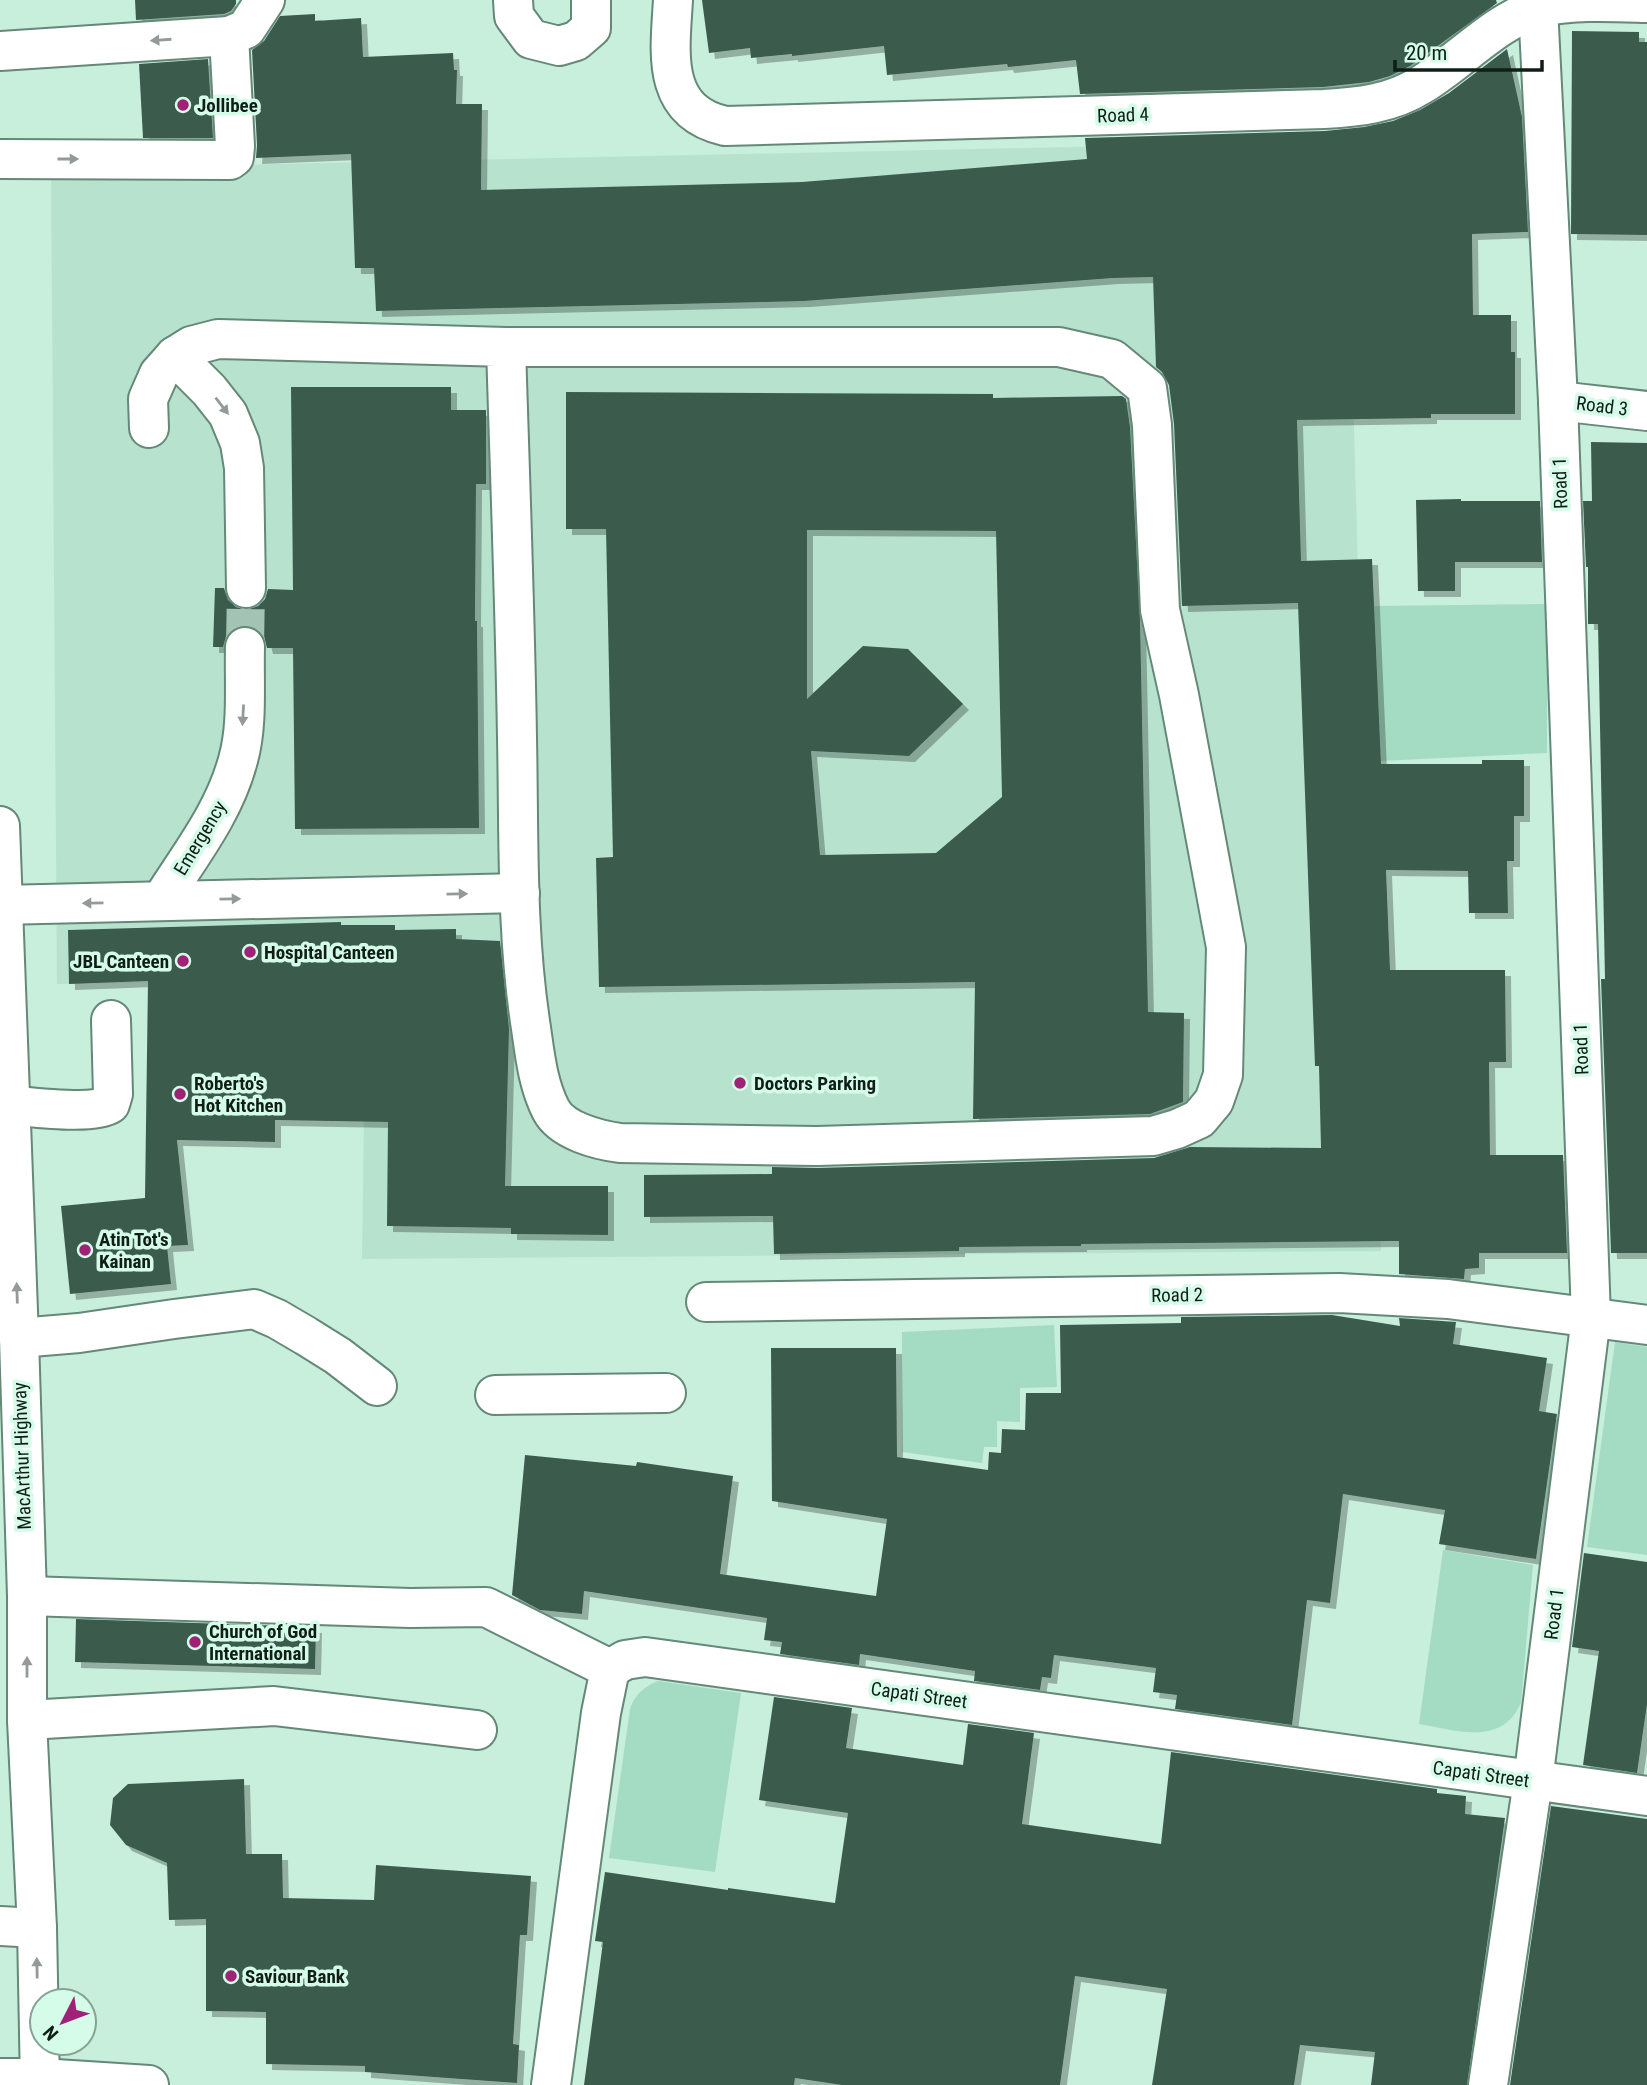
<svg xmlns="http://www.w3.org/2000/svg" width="1647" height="2085" viewBox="0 0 1647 2085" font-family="'Roboto Condensed',sans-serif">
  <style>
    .built { fill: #b7e3ce }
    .green { fill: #a3dcc2 }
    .building { fill: #3b5c4d; fill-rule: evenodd; filter: url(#shadow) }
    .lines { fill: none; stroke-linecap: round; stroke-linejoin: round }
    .minor-tunnel { stroke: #a3c4b5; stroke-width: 38; stroke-dasharray: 38 19; stroke-linecap: butt }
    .minor-casing { stroke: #658878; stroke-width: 42 }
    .highway-casing { stroke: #658878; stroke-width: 42 }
    .minor { stroke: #fff; stroke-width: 38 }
    .highway { stroke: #fff; stroke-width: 38 }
    .oneway { fill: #939a97 }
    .poi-dot { fill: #9f2276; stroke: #d5fbe9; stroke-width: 2.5 }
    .labels { text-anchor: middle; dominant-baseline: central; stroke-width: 7; stroke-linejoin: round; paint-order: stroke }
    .poi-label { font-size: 19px; font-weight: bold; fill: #101e18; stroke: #d5fbe9; text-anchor: start }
    .street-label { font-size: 19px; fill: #101e18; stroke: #d5fbe9 }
  </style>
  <defs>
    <filter id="shadow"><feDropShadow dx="6" dy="6" stdDeviation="0" flood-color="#0004"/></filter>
  </defs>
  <rect width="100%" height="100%" fill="#c8eedc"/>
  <!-- built -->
  <path class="built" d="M 1346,141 L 1361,677 L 1381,1251 L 362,1259 L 366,978 L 57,984 L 51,169 Z"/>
  <!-- green -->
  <g class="green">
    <path d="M 1547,604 L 1547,753 L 1380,761 L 1372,606 Z"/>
    <path d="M 1054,1325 L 1057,1387 L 1020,1388 L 1020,1422 L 997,1421 L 997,1447 L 984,1447 L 982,1463 L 902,1452 L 902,1332 Z"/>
    <path d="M 1615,1342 L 1647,1347 L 1647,1555 L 1587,1547 Z"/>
    <path d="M 1443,1550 L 1533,1565 L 1521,1703 C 1501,1747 1457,1730 1419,1724 Z"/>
    <path d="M 658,1681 L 741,1693 L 715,1872 L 609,1858 L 630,1709 C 635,1694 644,1687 658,1681 Z"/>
  </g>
  <!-- building -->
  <g class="building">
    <path d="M 135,0 L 236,0 L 236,4 L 231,11 L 224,14 L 136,20 Z"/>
    <path d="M 702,0 L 1496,0 L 1497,3 L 1410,66 L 1390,76 L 1369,82 L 1323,87 L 1080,94 L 1076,60 L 1008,67 L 1007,64 L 887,75 L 884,46 L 792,56 L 792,54 L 751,58 L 750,48 L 709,53 Z"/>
    <path d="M 315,14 L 315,21 L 361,18 L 363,57 L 453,53 L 454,70 L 457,70 L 456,104 L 482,104 L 481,190 L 802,182 L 1087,159 L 1085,138 L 1325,131 L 1364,127 L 1393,121 L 1420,110 L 1449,93 L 1507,49 L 1522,117 L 1528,232 L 1472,234 L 1473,315 L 1511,315 L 1511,352 L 1515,352 L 1515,414 L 1431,414 L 1431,418 L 1297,420 L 1301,561 L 1372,559 L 1381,764 L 1482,764 L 1482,760 L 1524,760 L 1524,816 L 1514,816 L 1514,861 L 1507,861 L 1508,913 L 1469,913 L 1468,871 L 1386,870 L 1390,970 L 1505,970 L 1506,1062 L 1489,1062 L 1490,1155 L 1563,1155 L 1567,1253 L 1479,1253 L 1479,1268 L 1465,1269 L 1464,1279 L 1399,1274 L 1399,1241 L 1081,1244 L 1081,1246 L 959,1247 L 959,1251 L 774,1254 L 773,1216 L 644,1217 L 644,1175 L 772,1174 L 772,1167 L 818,1168 L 1154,1158 L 1190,1147 L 1321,1148 L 1319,1066 L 1315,1066 L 1298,603 L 1182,606 L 1174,424 L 1169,385 L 1162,372 L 1156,367 L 1153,277 L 1113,278 L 804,301 L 376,311 L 374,268 L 355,268 L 351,154 L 256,158 L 257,145 L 252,50 L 264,41 L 280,16 Z"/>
    <path d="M 1572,31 L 1639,32 L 1639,42 L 1647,42 L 1647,235 L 1571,234 Z"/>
    <path d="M 208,59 L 213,138 L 143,138 L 139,64 Z"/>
    <path d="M 291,387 L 451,387 L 451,410 L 486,410 L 486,484 L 476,484 L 475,621 L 477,621 L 479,828 L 295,829 L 293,648 L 267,648 L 264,636 L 256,628 L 246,625 L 234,628 L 226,636 L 223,647 L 213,647 L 215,588 L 224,588 L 228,600 L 236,607 L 246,610 L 258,606 L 265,599 L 268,589 L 293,590 Z"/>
    <path d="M 566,392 L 993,394 L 993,398 L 1122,396 L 1126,399 L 1130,427 L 1140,620 L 1148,1012 L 1184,1013 L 1183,1102 L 1150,1114 L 973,1119 L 975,982 L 599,987 L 596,858 L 613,857 L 606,529 L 566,529 ZM 807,530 L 996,531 L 1002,797 L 936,853 L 820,855 L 811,751 L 909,756 L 963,704 L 908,649 L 863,646 L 807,699 Z"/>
    <path d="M 1591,442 L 1647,443 L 1647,1253 L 1611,1253 L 1601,979 L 1605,979 L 1598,624 L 1588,624 L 1588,567 L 1586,567 L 1583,501 L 1592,501 Z"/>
    <path d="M 1461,499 L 1461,501 L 1540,501 L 1542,562 L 1455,562 L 1455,591 L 1418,591 L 1416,500 Z"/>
    <path d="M 341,922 L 341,925 L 395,925 L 395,930 L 456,929 L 456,939 L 500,941 L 509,1029 L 505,1186 L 608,1186 L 608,1235 L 511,1234 L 511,1228 L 387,1226 L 388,1122 L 275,1120 L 275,1142 L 177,1140 L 188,1245 L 167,1246 L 171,1284 L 70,1294 L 61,1206 L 145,1198 L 148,981 L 69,984 L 68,930 Z"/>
    <path d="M 1332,1315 L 1400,1326 L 1399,1318 L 1456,1322 L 1453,1344 L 1547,1358 L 1539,1411 L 1557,1414 L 1536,1559 L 1439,1544 L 1445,1510 L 1343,1494 L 1330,1603 L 1307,1600 L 1292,1725 L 1175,1709 L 1177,1695 L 1153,1692 L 1156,1668 L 1054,1655 L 1051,1678 L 1042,1677 L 1040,1690 L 974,1681 L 975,1671 L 860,1654 L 859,1665 L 780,1654 L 782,1642 L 764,1640 L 767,1618 L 584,1591 L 582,1614 L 540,1610 L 512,1595 L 525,1455 L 636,1466 L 637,1462 L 733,1476 L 720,1574 L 876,1596 L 887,1519 L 772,1501 L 771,1348 L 896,1348 L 897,1457 L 988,1470 L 989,1452 L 1001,1453 L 1002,1429 L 1025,1430 L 1026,1393 L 1061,1393 L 1060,1325 L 1181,1323 L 1181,1317 Z"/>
    <path d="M 1584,1553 L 1647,1562 L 1647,1704 L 1637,1773 L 1583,1765 L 1599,1651 L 1572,1647 Z"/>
    <path d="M 76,1619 L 316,1627 L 315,1669 L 75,1662 Z"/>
    <path d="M 774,1697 L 852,1708 L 846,1748 L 963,1765 L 968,1724 L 1034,1733 L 1022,1824 L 1161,1844 L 1171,1752 L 1437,1789 L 1437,1793 L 1466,1796 L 1465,1814 L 1505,1818 L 1467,2085 L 1371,2085 L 1375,2052 L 1300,2045 L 1294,2085 L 1152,2085 L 1167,1989 L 1075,1976 L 1060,2085 L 842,2085 L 795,2078 L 794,2085 L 584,2085 L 603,1942 L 595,1941 L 605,1872 L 728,1890 L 728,1888 L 835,1903 L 848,1813 L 759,1800 Z"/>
    <path d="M 244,1779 L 246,1854 L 282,1854 L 283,1898 L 374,1900 L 376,1865 L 531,1876 L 527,1935 L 520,1935 L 513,2044 L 519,2045 L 517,2083 L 365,2072 L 365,2066 L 266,2064 L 266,2012 L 206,2011 L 206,1919 L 169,1920 L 167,1863 L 126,1845 L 110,1825 L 113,1798 L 128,1784 Z"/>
    <path d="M 1551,1806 L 1647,1819 L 1647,2085 L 1510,2085 Z"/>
  </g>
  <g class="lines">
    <!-- minor-tunnel -->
    <path class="minor-tunnel" d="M 245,647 L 246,588"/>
    <!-- minor casing -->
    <g class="minor-casing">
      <g id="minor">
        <path d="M 513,0 L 514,16 L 531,39 L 559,46 L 576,41 L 591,28 L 591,0"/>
        <path d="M 673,0 C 670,52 660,111 725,126 L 1324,109 C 1358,107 1391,104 1421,85 C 1461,61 1495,21 1541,7 C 1575,0 1612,2 1647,3"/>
        <path d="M 0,51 L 229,36 L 246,29 L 265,0"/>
        <path d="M 0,159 L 230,160 L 234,157 L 235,146 L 229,36"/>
        <path d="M 175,356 L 209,390 L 228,414 L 240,443 L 244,468 L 246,588"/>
        <path d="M 1558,401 L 1647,411"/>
        <path d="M 149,428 L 148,399 L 159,374 L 175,356 L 191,346 L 218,339 L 506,347 L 1059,347 L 1112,359 L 1147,388 L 1152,425 L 1160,610 L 1179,695 L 1226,947 L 1223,1075 L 1214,1101 L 1199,1119 L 1177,1129 L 1153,1136 L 817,1146 L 620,1143 C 598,1140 562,1131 551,1110 C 538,1085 535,1056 531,1028 C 516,933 519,835 517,738 C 515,608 510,478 506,347"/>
        <path d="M 161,901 C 190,855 224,813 238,760 C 248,725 244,684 245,647"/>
        <path d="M 0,905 L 520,893"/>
        <path d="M 0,1104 C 24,1106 92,1116 110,1104 L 113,1094 L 111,1020"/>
        <path d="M 706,1302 L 1339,1293 L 1448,1299 L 1647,1325"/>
        <path d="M 19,1338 L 79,1333 L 174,1319 L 254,1309 L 277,1319 L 306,1336 L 338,1356 L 377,1386"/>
        <path d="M 495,1395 L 666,1393"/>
        <path d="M 27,1596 L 410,1608 L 486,1607 L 610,1669"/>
        <path d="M 27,1720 L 274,1706 L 477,1730"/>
        <path d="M 0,1926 L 37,1928"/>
        <path d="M 0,2078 L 40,2078 L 149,2085"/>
        <path d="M 551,2085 L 601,1713 L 610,1669 L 625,1660 L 645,1657 L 1647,1796"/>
        <path d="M 1488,2085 L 1533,1781 L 1591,1317 L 1558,401 L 1538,7"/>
      </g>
    </g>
    <!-- highway casing -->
    <g class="highway-casing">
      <path id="highway" d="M 0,826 L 19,1338 L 27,1596 L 27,1720 L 37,1928 L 40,2085"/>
    </g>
    <!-- minor -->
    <use href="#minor" class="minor"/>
    <!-- highway -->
    <use href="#highway" class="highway"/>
  </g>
  <!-- one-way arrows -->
  <defs><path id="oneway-solid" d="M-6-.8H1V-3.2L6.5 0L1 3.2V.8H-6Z" transform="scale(1.75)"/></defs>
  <g class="oneway">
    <use href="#oneway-solid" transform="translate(161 40) rotate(176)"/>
    <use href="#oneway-solid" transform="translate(68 159)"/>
    <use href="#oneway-solid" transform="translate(222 406) rotate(52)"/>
    <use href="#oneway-solid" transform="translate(243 715) rotate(93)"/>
    <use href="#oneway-solid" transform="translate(457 894) rotate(-1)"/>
    <use href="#oneway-solid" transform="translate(230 899) rotate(-1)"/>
    <use href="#oneway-solid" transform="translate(93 903) rotate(179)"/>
    <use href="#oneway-solid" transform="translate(17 1293) rotate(-92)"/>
    <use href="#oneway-solid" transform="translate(27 1667) rotate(-90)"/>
    <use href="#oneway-solid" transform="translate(37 1968) rotate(-91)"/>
  </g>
  <!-- markers -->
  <g class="poi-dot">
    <circle cx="183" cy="105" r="7"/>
    <circle cx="250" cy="952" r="7"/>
    <circle cx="183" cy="961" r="7"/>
    <circle cx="740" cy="1083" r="7"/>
    <circle cx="180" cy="1094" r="7"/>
    <circle cx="85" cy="1250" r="7"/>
    <circle cx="195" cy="1642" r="7"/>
    <circle cx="231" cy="1976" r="7"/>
  </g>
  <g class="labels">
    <!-- poi labels -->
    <g class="poi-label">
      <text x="197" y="105">Jollibee</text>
      <text x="264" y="952">Hospital Canteen</text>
      <text x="169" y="961" text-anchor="end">JBL Canteen</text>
      <text x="194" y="1083">Roberto's<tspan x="194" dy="22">Hot Kitchen</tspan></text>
      <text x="754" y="1083">Doctors Parking</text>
      <text x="99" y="1239">Atin Tot's<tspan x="99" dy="22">Kainan</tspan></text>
      <text x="209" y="1631">Church of God<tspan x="209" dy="22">International</tspan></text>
      <text x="245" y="1976">Saviour Bank</text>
    </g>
    <!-- street labels -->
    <g class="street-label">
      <text transform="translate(1123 115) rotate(-2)">Road 4</text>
      <text transform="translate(1602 406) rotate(7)">Road 3</text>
      <text transform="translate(1560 483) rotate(-92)">Road 1</text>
      <text transform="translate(200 838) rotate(-59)">Emergency</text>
      <text transform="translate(1581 1049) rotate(-92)">Road 1</text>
      <text transform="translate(1177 1295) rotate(-1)">Road 2</text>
      <text transform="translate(22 1456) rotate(-92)">MacArthur Highway</text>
      <text transform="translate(1554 1614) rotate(-83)">Road 1</text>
      <text transform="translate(919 1695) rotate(8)">Capati Street</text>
      <text transform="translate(1481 1774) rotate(8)">Capati Street</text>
    </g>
  </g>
  <!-- north arrow -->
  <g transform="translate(63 2022) rotate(228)"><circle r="33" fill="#d5fbe9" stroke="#86a395" stroke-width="2"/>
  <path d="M0-5L12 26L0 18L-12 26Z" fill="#9f2276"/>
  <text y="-10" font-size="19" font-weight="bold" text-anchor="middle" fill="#101e18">N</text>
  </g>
  <!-- scale -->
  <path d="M1395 60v10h147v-10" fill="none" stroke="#101e18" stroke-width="3.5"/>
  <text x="1406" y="60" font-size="21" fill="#101e18" stroke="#d5fbe9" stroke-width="5" paint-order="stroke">20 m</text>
</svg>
